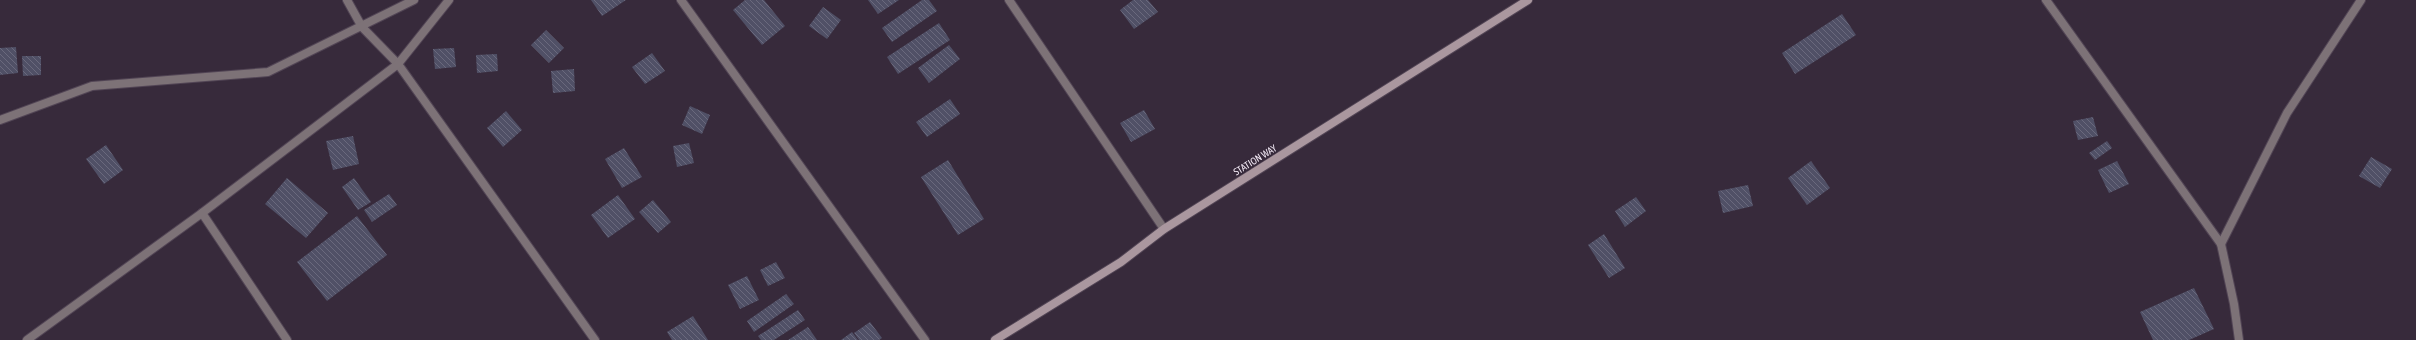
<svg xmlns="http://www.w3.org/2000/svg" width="2416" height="340" viewBox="0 0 2416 340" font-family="'Asap Condensed',sans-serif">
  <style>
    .building { fill: url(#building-back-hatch) }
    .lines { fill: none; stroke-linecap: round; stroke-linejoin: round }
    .minor-casing { stroke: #524555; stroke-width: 10 }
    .secondary-casing { stroke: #524555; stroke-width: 10 }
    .minor { stroke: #7d7277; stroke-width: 8 }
    .secondary { stroke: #aa979f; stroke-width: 8 }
    .labels { text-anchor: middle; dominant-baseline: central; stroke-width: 3.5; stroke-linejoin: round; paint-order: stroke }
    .street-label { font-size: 10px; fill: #f5ecf8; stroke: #372a3b }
  </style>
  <defs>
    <pattern id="building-back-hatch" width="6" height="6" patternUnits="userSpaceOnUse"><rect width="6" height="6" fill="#505066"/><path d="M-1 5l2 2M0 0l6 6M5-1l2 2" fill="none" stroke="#6a697d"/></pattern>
  </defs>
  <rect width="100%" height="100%" fill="#372a3b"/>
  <!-- building -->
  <g class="building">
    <path d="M 591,0 L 626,0 L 602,16 Z"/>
    <path d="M 745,0 L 764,0 L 785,26 L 762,45 L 733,10 Z"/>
    <path d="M 868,0 L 899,0 L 878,14 Z"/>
    <path d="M 922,0 L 929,0 L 937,11 L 892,42 L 882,28 Z"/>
    <path d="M 1133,0 L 1148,0 L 1158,12 L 1134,29 L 1120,10 Z"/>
    <path d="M 823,7 L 841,20 L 827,39 L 809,26 Z"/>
    <path d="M 1842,14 L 1856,35 L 1795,74 L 1782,53 Z"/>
    <path d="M 939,23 L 950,40 L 898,74 L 887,57 Z"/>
    <path d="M 546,30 L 564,48 L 549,63 L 531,45 Z"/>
    <path d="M 949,45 L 960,59 L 929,83 L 918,68 Z"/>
    <path d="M 16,47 L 18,73 L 0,75 L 0,48 Z"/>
    <path d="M 454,48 L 456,67 L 435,69 L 433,49 Z"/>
    <path d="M 652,53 L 665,71 L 645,84 L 632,67 Z"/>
    <path d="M 497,54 L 498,71 L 477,73 L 476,55 Z"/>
    <path d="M 22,56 L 41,56 L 41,75 L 23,76 Z"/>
    <path d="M 574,69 L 575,91 L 553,93 L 551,71 Z"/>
    <path d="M 950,99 L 960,114 L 927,137 L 916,122 Z"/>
    <path d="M 690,106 L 710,115 L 702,134 L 682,125 Z"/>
    <path d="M 1144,110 L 1155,129 L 1131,142 L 1120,123 Z"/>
    <path d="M 506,111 L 522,130 L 503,147 L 487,128 Z"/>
    <path d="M 2093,117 L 2098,136 L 2078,140 L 2073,121 Z"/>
    <path d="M 353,136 L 359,164 L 333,170 L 326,141 Z"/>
    <path d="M 2107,141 L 2112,148 L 2095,160 L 2089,153 Z"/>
    <path d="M 689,143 L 694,163 L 677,167 L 673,146 Z"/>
    <path d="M 106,145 L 123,170 L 104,184 L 86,159 Z"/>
    <path d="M 624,148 L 642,177 L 622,188 L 605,159 Z"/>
    <path d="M 2371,157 L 2392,169 L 2380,188 L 2359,176 Z"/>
    <path d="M 948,160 L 984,219 L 958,235 L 921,177 Z"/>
    <path d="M 1811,161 L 1830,188 L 1807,205 L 1788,178 Z"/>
    <path d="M 2117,161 L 2129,184 L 2109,193 L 2098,170 Z"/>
    <path d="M 287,178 L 328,213 L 306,238 L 265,204 Z"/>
    <path d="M 354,178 L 371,202 L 358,210 L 342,187 Z"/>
    <path d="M 1748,185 L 1753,206 L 1723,213 L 1718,191 Z"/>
    <path d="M 389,194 L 397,205 L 372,222 L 364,210 Z"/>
    <path d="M 618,195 L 635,219 L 608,238 L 591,215 Z"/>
    <path d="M 1636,197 L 1646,211 L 1625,227 L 1615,211 Z"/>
    <path d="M 653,200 L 671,222 L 658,233 L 639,212 Z"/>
    <path d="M 357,216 L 387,255 L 327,301 L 297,262 Z"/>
    <path d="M 1604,234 L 1625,268 L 1609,278 L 1588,245 Z"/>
    <path d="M 776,262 L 785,278 L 768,286 L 760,270 Z"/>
    <path d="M 747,276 L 759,300 L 740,309 L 728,285 Z"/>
    <path d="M 2194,288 L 2214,329 L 2189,340 L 2153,340 L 2140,312 Z"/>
    <path d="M 786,294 L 794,304 L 754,332 L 747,321 Z"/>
    <path d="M 798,310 L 805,320 L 774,340 L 761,340 L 758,336 Z"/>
    <path d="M 693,316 L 708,340 L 672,340 L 667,332 Z"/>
    <path d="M 870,322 L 882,338 L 879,340 L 859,340 L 854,333 Z"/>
    <path d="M 808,327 L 817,340 L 788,340 Z"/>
    <path d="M 852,332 L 858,340 L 841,340 Z"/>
  </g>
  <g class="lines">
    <!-- minor casing -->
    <g class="minor-casing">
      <g id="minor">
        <path d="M 347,0 L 362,27 L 398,64 L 595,340"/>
        <path d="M 681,0 L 925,340"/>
        <path d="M 1009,0 L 1164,229"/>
        <path d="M 2046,0 L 2221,244 L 2234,304 L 2239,340"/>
        <path d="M 0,120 L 92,86 L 268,72 L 414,0"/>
        <path d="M 202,213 L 287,340"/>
        <path d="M 2221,244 L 2287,113 L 2361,0"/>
        <path d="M 27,340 L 202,213 L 398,64 L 449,0"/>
      </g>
    </g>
    <!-- secondary casing -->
    <g class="secondary-casing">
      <path id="secondary" d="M 995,340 L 1121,262 L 1164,229 L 1528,0"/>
    </g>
    <!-- minor -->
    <use href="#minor" class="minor"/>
    <!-- secondary -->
    <use href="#secondary" class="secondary"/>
  </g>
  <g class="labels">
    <!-- street labels -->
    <g class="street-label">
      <text transform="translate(1255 160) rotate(-32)">STATION WAY</text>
    </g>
  </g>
</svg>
